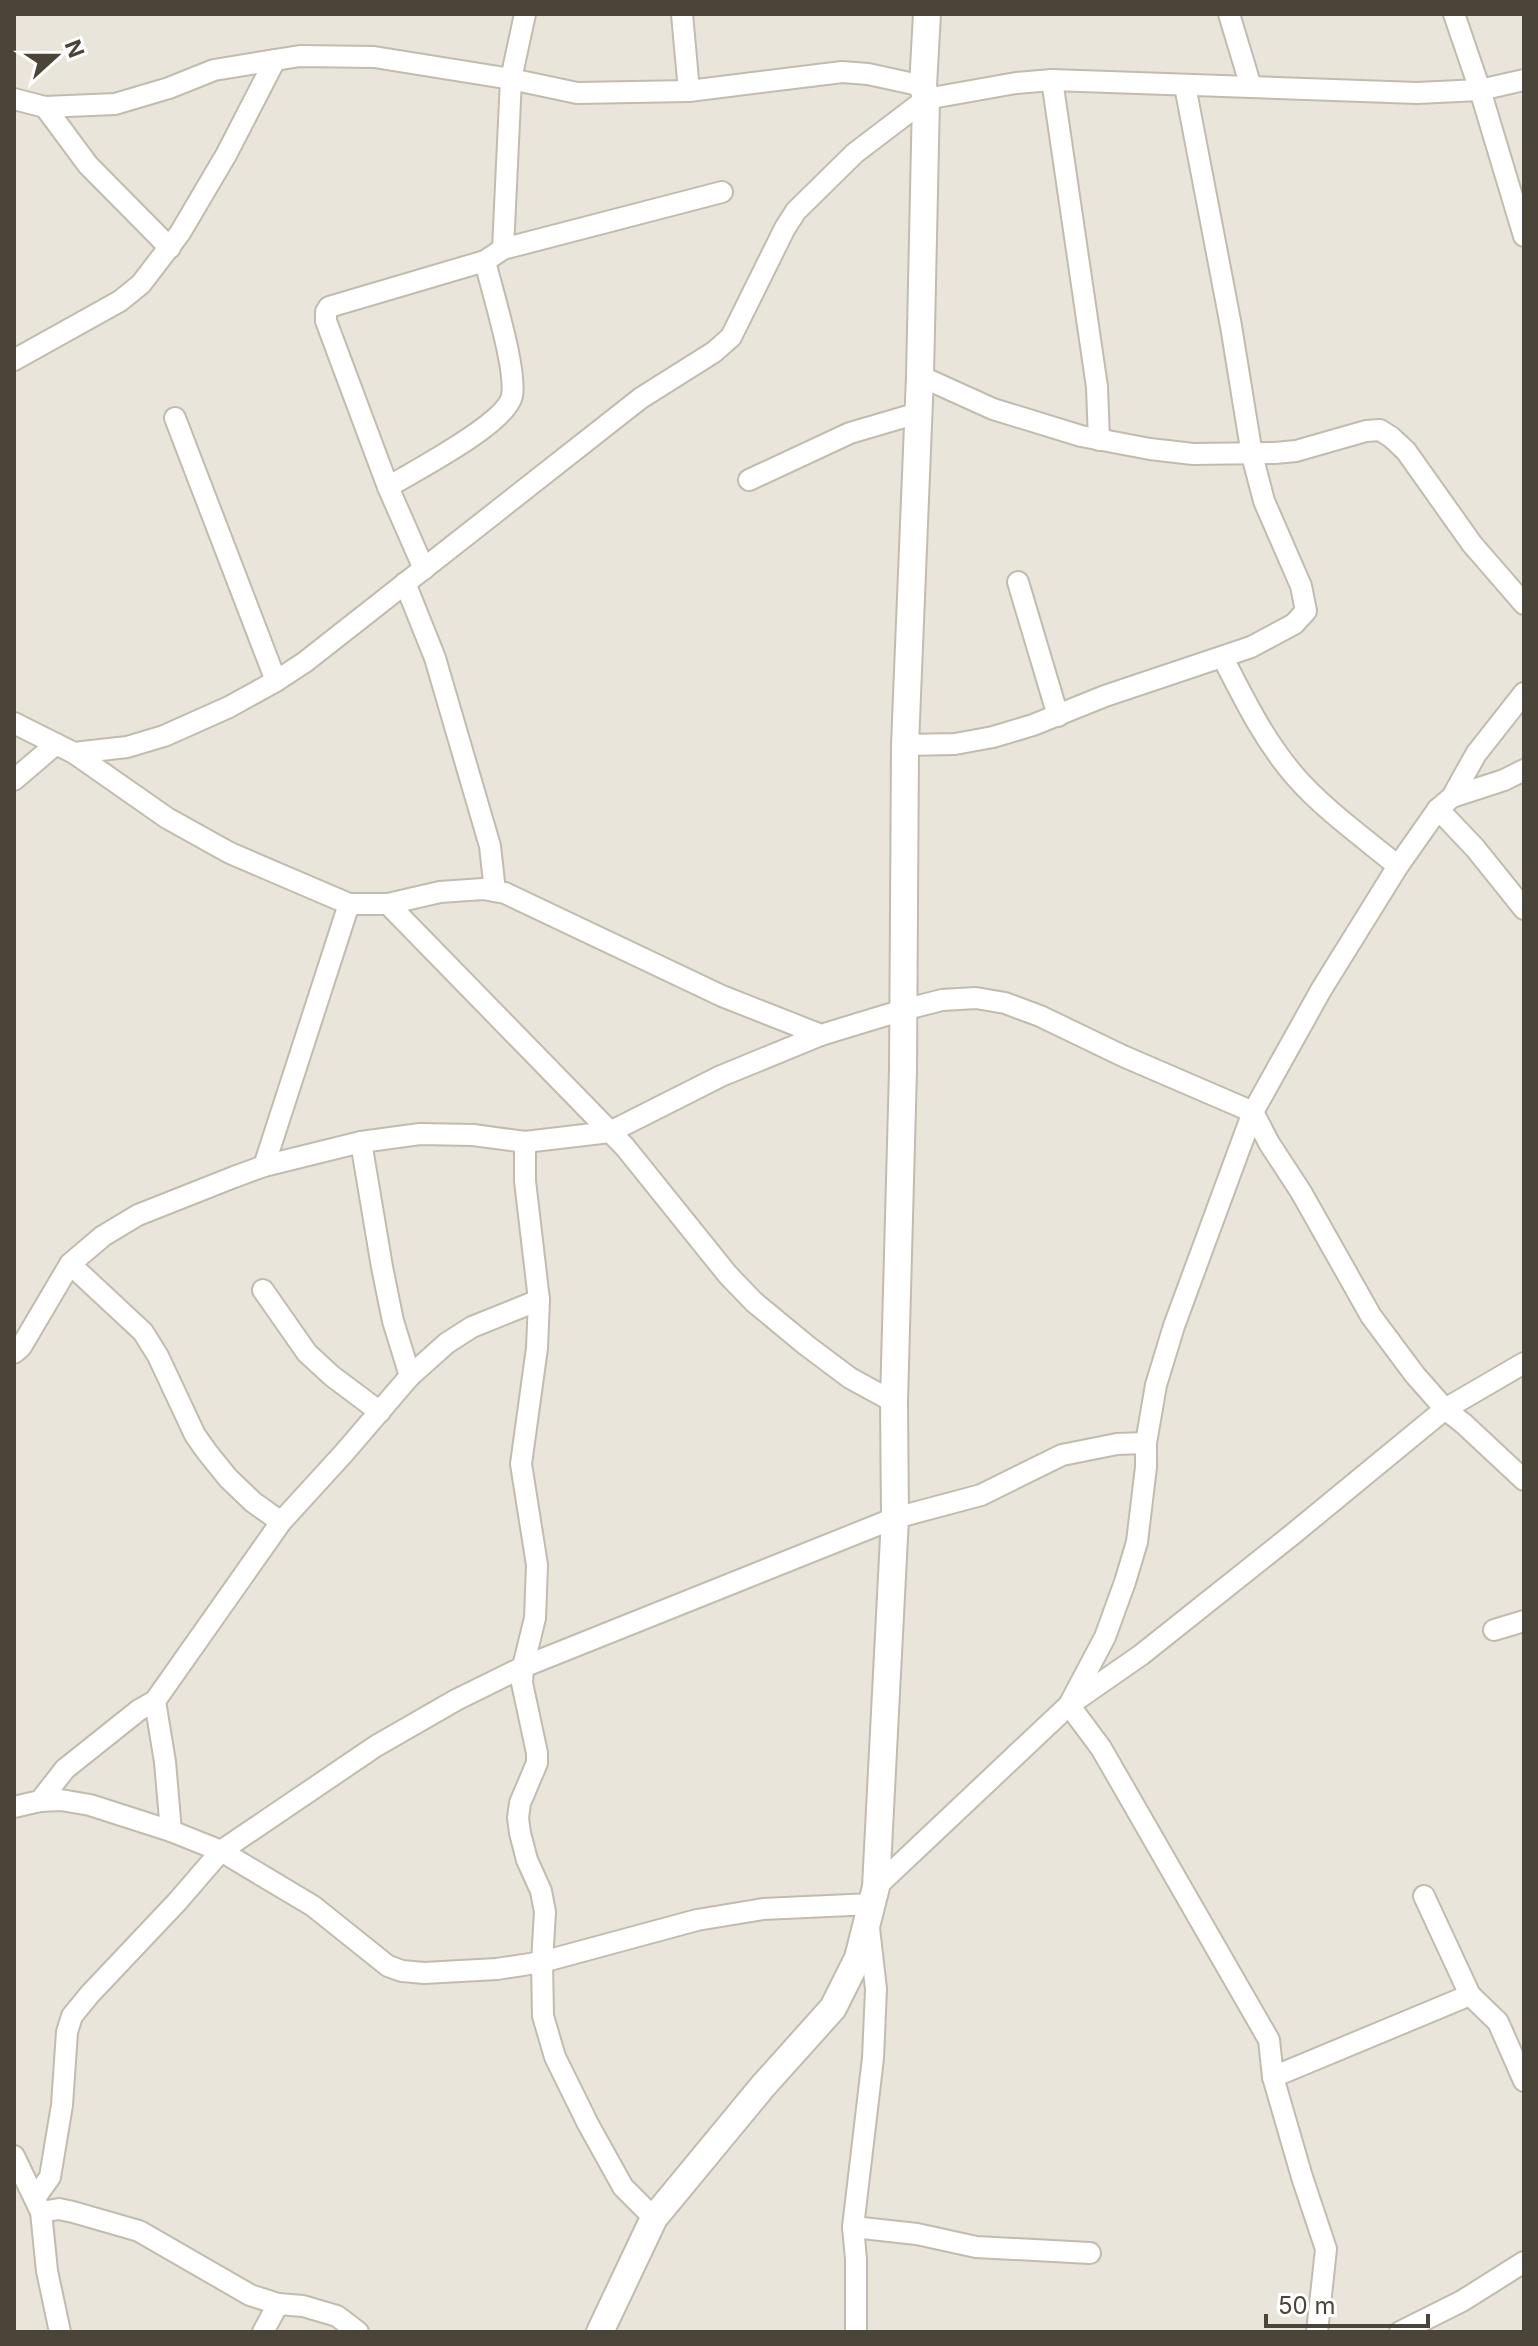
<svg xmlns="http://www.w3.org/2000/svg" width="1538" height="2346" viewBox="0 0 1538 2346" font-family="Inter,sans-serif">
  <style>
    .residential { fill: #eae5da }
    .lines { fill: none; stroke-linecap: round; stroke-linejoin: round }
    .minor-casing { stroke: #c2bbae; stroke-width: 24 }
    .tertiary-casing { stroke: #c2bbae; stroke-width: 30 }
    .minor { stroke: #fff; stroke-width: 20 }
    .tertiary { stroke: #fff; stroke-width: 26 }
  </style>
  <rect width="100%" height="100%" fill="#f6f3ec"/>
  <!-- residential -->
  <rect class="residential" x="14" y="14" width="1510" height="2318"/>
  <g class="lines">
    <!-- minor casing -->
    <g class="minor-casing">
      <g id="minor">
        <path d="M 682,14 L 689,91"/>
        <path d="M 1229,14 L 1251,87"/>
        <path d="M 1454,14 L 1480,90 L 1524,236"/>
        <path d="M 1052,80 L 1097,387 L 1099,440"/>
        <path d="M 14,99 L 45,107 L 115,104 L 169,88 L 214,70 L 300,56 L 374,57 L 511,79 L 577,93 L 689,91 L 842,72 L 868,74 L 923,86"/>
        <path d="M 45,107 L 88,165 L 170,248"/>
        <path d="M 503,249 L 511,79 L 525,14"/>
        <path d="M 14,360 L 120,301 L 141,284 L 180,233 L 226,155 L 275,60"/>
        <path d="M 920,376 L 993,409 L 1081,436 L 1150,449 L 1193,454 L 1275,453 L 1296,451 L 1366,431 L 1380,430 L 1391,437 L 1406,451 L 1472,544 L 1524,604"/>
        <path d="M 175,418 L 276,681"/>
        <path d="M 749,480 L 850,433 L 918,413"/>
        <path d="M 388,487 C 414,471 506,424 512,396 C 517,369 492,291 485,261"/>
        <path d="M 424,569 L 388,487 L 326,321 L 326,312 L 329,307 L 485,261 L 503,249 L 722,192"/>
        <path d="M 1018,582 L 1058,716"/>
        <path d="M 405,583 L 435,658 L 490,846 L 495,891"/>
        <path d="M 1223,658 C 1244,699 1264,740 1294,775 C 1321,807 1365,839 1398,866"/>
        <path d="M 14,723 L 74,753 L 127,747 L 164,736 L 229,707 L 276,681 L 305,662 L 641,398 L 714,352 L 731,337 L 785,228 L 796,211 L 855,153 L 926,99 L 1016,83 L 1052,80 L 1417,93 L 1480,90 L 1524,80"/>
        <path d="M 905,745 L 955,744 L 993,737 L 1033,725 L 1105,696 L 1251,647 L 1294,624 L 1306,611 L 1301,586 L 1264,501 L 1252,455 L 1231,326 L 1185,86"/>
        <path d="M 74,753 L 167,818 L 230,853 L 349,904 L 388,904 L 440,892 L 483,889 L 505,893 L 722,996 L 821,1035 L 903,1010 L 942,1000 L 976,998 L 1005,1003 L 1040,1016 L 1123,1056 L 1253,1112 L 1269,1143 L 1301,1192 L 1371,1316 L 1415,1375 L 1445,1409 L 1464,1424 L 1524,1480"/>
        <path d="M 14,780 L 56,744"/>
        <path d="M 1452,797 L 1504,780 L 1524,770"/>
        <path d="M 1438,809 L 1475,848 L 1524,909"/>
        <path d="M 388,904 L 625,1147 L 728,1275 L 754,1302 L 806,1345 L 850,1378 L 894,1402"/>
        <path d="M 361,1142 L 382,1267 L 393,1321 L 410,1376"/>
        <path d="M 525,1142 L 525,1181 L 539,1300 L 537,1348 L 521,1464 L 537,1565 L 535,1618 L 523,1667 L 522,1683 L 537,1753 L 537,1763 L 520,1803 L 518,1818 L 520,1833 L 527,1860 L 541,1891 L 545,1912 L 542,1962 L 543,2016 L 555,2057 L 588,2124 L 623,2187 L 654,2218"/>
        <path d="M 264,1166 L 349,904"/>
        <path d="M 70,1264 L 143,1332 L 158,1356 L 195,1435 L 207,1452 L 228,1478 L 253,1502 L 281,1522"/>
        <path d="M 263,1290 L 307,1353 L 332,1376 L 380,1412"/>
        <path d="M 14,1353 L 21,1347 L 70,1264 L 103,1236 L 138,1215 L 234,1177 L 264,1166 L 361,1142 L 420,1134 L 473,1135 L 525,1142 L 610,1132 L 721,1076 L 821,1035"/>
        <path d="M 1494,1630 L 1524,1621"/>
        <path d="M 155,1701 L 165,1762 L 171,1831"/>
        <path d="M 40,1801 L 65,1769 L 139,1710 L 155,1701 L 281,1522 L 344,1453 L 410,1376 L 447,1343 L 472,1327 L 539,1300"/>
        <path d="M 14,1807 L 40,1801 L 61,1800 L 90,1805 L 171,1831 L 221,1851 L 313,1906 L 388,1966 L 402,1971 L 424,1973 L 497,1969 L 542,1962 L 697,1920 L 763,1909 L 872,1904"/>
        <path d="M 876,1887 L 1069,1705 L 1141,1655 L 1293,1534 L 1445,1409 L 1524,1363"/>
        <path d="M 1424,1896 L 1470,1995 L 1498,2022 L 1524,2081"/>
        <path d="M 1273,2077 L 1470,1995"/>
        <path d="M 14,2156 L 41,2212 L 47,2271 L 60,2332"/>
        <path d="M 35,2198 L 50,2177 L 62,2105 L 67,2032 L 72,2016 L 90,1994 L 177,1902 L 221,1851 L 376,1746 L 456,1700 L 523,1667 L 895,1518 L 981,1495 L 1062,1455 L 1117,1444 L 1146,1443"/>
        <path d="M 41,2212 L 59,2209 L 73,2212 L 139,2231 L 250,2295 L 278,2304 L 303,2306 L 337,2316 L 358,2332"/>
        <path d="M 853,2227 L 917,2234 L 976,2247 L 1090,2253"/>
        <path d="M 263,2332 L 278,2304"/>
        <path d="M 856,2332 L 856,2259 L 853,2227 L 873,2058 L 876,1989 L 869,1928"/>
        <path d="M 1317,2332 L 1326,2249 L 1302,2177 L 1273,2077 L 1269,2040 L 1101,1748 L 1069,1705 L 1105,1637 L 1125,1582 L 1137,1542 L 1146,1467 L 1146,1443 L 1156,1385 L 1174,1326 L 1253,1112 L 1321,990 L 1398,866 L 1438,809 L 1452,797 L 1476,754 L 1524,693"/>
        <path d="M 1400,2332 L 1462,2301 L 1524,2262"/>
      </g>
    </g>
    <!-- tertiary casing -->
    <g class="tertiary-casing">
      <path id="tertiary" d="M 600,2332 L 654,2218 L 763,2086 L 833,2008 L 858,1958 L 876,1887 L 895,1518 L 894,1402 L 903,1070 L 905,745 L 920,376 L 926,99 L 923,86 L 927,14"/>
    </g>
    <!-- minor -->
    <use href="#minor" class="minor"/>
    <!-- tertiary -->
    <use href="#tertiary" class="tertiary"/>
  </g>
  <!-- border -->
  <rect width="1538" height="2346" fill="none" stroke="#4b4439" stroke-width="32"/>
  <!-- north arrow -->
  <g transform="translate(56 56) rotate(69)" stroke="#ffffff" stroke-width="6" paint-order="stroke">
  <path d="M0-6L14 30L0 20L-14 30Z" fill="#4b4439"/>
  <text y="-12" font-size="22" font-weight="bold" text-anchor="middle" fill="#4b4439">N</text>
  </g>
  <!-- scale -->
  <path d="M1266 2314v12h162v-12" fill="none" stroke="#4b4439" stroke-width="4"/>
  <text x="1278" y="2314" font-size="24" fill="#4b4439" stroke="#ffffff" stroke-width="6" paint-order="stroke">50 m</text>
</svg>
